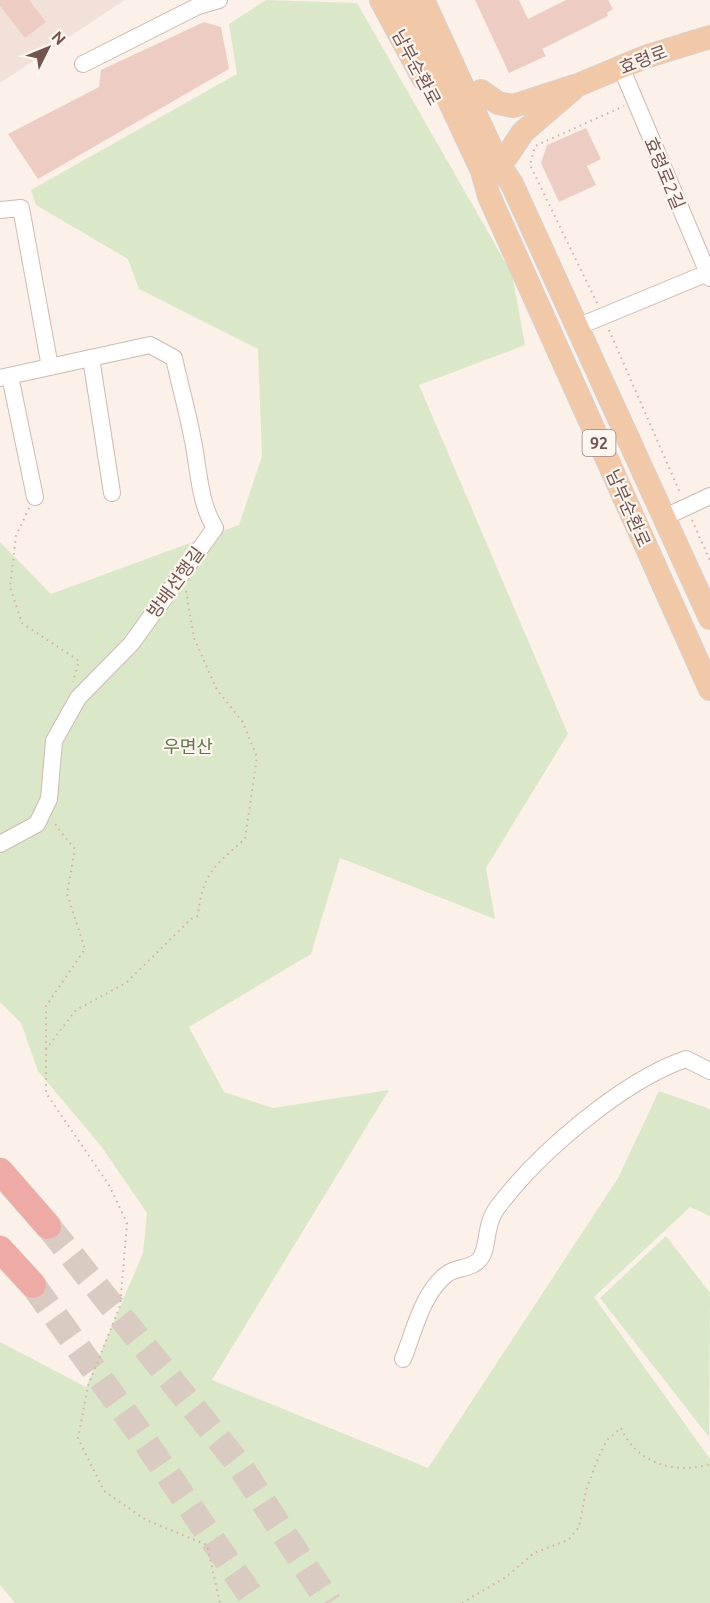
<svg xmlns="http://www.w3.org/2000/svg" width="710" height="1603" viewBox="0 0 710 1603" font-family="Ubuntu,'Noto Sans KR',sans-serif">
  <style>
    .residential { fill: #f2e1d8 }
    .green { fill: #dbe7c9 }
    .building { fill: #edccc3 }
    .lines { fill: none; stroke-linecap: round; stroke-linejoin: round }
    .highway-tunnel { stroke: #d9cac2; stroke-width: 26; stroke-dasharray: 26 13; stroke-linecap: butt }
    .minor-casing { stroke: #ceb9b3; stroke-width: 18 }
    .major-casing { stroke: #d8cfce; stroke-width: 24 }
    .highway-casing { stroke: #d8cfce; stroke-width: 27 }
    .path { stroke: #d3afa6; stroke-width: 2; stroke-dasharray: 1.5 4.5; stroke-linecap: butt }
    .minor { stroke: #fff; stroke-width: 16 }
    .major { stroke: #f2c9a8; stroke-width: 22 }
    .highway { stroke: #eeaba6; stroke-width: 26 }
    .labels { text-anchor: middle; dominant-baseline: central; stroke-width: 4.5; stroke-linejoin: round; paint-order: stroke }
    .shield { fill: #fdf5ef; stroke: #9c857f; stroke-width: 1.5 }
    .shield-label { font-size: 16px; font-weight: bold; fill: #73554f }
    .street-label { font-size: 18px; fill: #73554f; stroke: #fdf5ef }
    .park-label { font-size: 18px; fill: #5f7848; stroke: #fdf5ef }
  </style>
  <rect width="100%" height="100%" fill="#fbf1e9"/>
  <!-- residential -->
  <path class="residential" d="M 0,0 L 125,0 L 0,83 Z"/>
  <!-- green -->
  <g class="green">
    <path d="M 266,0 L 357,3 L 512,274 L 525,345 L 419,385 L 568,734 L 486,868 L 495,919 L 340,858 L 311,954 L 189,1027 L 224,1092 L 273,1108 L 389,1090 L 212,1380 L 428,1468 L 618,1178 L 659,1091 L 710,1109 L 710,1216 L 690,1207 L 594,1297 L 710,1459 L 710,1603 L 15,1603 L 0,1585 L 0,1342 L 86,1387 L 143,1253 L 147,1213 L 101,1146 L 38,1071 L 21,1023 L 0,1002 L 0,542 L 51,594 L 239,525 L 262,456 L 258,349 L 139,289 L 128,259 L 36,205 L 31,190 L 237,74 L 229,24 Z"/>
    <path d="M 666,1236 L 710,1293 L 709,1437 L 600,1298 Z"/>
  </g>
  <!-- building -->
  <g class="building">
    <path d="M 0,0 L 29,0 L 46,22 L 25,38 L 0,6 Z"/>
    <path d="M 475,0 L 519,0 L 528,19 L 566,0 L 608,0 L 613,9 L 607,13 L 608,16 L 542,49 L 546,56 L 509,73 Z"/>
    <path d="M 204,22 L 221,27 L 229,69 L 38,179 L 8,134 L 99,87 L 101,70 Z"/>
    <path d="M 586,128 L 601,159 L 587,166 L 596,185 L 559,202 L 541,163 L 547,145 Z"/>
  </g>
  <g class="lines">
    <!-- highway-tunnel -->
    <g class="highway-tunnel">
      <path d="M 48,1226 L 240,1466 L 329,1603"/>
      <path d="M 33,1285 L 133,1424 L 256,1603"/>
    </g>
    <!-- minor casing -->
    <g class="minor-casing">
      <g id="minor">
        <path d="M 83,64 L 198,6 L 219,0"/>
        <path d="M 621,67 L 710,278"/>
        <path d="M 0,210 L 21,208 L 50,367"/>
        <path d="M 577,327 L 710,272"/>
        <path d="M 91,358 L 112,493"/>
        <path d="M 10,376 L 35,497"/>
        <path d="M 0,378 L 150,345 L 174,358 C 180,386 188,413 193,441 C 199,470 199,502 215,528 L 131,644 L 78,698 L 54,741 L 49,799 L 37,824 L 0,844"/>
        <path d="M 665,517 L 710,496"/>
        <path d="M 403,1359 C 414,1332 422,1293 447,1274 C 457,1267 472,1269 480,1259 C 489,1248 484,1226 497,1208 C 537,1154 622,1081 686,1059 L 710,1071"/>
      </g>
    </g>
    <!-- major casing -->
    <g class="major-casing">
      <g id="major">
        <path d="M 381,0 L 423,78"/>
        <path d="M 402,0 L 482,171 L 489,196 L 710,689"/>
        <path d="M 423,0 L 498,163 L 512,184 L 710,618"/>
        <path d="M 481,91 L 498,103 L 513,106 L 578,85 L 645,57 L 710,37"/>
        <path d="M 507,156 L 523,132 L 572,90"/>
      </g>
    </g>
    <!-- highway casing -->
    <g class="highway-casing">
      <g id="highway">
        <path d="M 0,1171 L 48,1226"/>
        <path d="M 0,1249 L 33,1285"/>
      </g>
    </g>
    <!-- path -->
    <g class="path">
      <path d="M 597,303 L 530,165 L 535,146 L 624,106"/>
      <path d="M 609,330 L 681,495"/>
      <path d="M 29,508 L 16,536 L 10,587 L 22,623 L 79,661 L 73,682"/>
      <path d="M 692,520 L 710,561"/>
      <path d="M 186,591 L 194,638 L 217,690 L 242,721 L 257,757 L 245,839 C 214,866 202,874 198,916 L 191,919 L 126,983 L 76,1010 L 46,1049 L 46,1093 L 109,1185 L 127,1223 L 120,1306 L 88,1386 L 78,1438 L 104,1491 L 146,1520 L 207,1545 L 220,1603"/>
      <path d="M 46,1049 L 46,1006 L 85,949 L 67,894 L 75,849 L 56,826 L 55,820"/>
      <path d="M 462,1603 L 506,1577 L 534,1553 L 568,1540 L 579,1527 L 586,1490 L 599,1456 L 607,1440 L 621,1428 C 636,1463 675,1475 710,1464"/>
    </g>
    <!-- minor -->
    <use href="#minor" class="minor"/>
    <!-- major -->
    <use href="#major" class="major"/>
    <!-- highway -->
    <use href="#highway" class="highway"/>
  </g>
  <g class="labels">
    <!-- shield labels -->
    <rect class="shield" x="582.5" y="430" width="33" height="26" rx="4.5"/>
    <g class="shield-label">
      <text x="599" y="443">92</text>
    </g>
    <!-- street labels -->
    <g class="street-label">
      <text transform="translate(643 59) rotate(-21)">효령로</text>
      <text transform="translate(417 67) rotate(62)">남부순환로</text>
      <text transform="translate(665 173) rotate(67)">효령로2길</text>
      <text transform="translate(629 508) rotate(66)">남부순환로</text>
      <text transform="translate(175 582) rotate(-54)">방배선행길</text>
    </g>
    <!-- park labels -->
    <g class="park-label">
      <text x="188" y="746">우면산</text>
    </g>
  </g>
  <!-- north arrow -->
  <g transform="translate(48 48) rotate(47)" stroke="#fdf5ef" stroke-width="4.5" paint-order="stroke">
  <path d="M0-4.5L10 22L0 15L-10 22Z" fill="#73554f"/>
  <text y="-9" font-size="16" font-weight="bold" text-anchor="middle" fill="#73554f">N</text>
  </g>
</svg>
